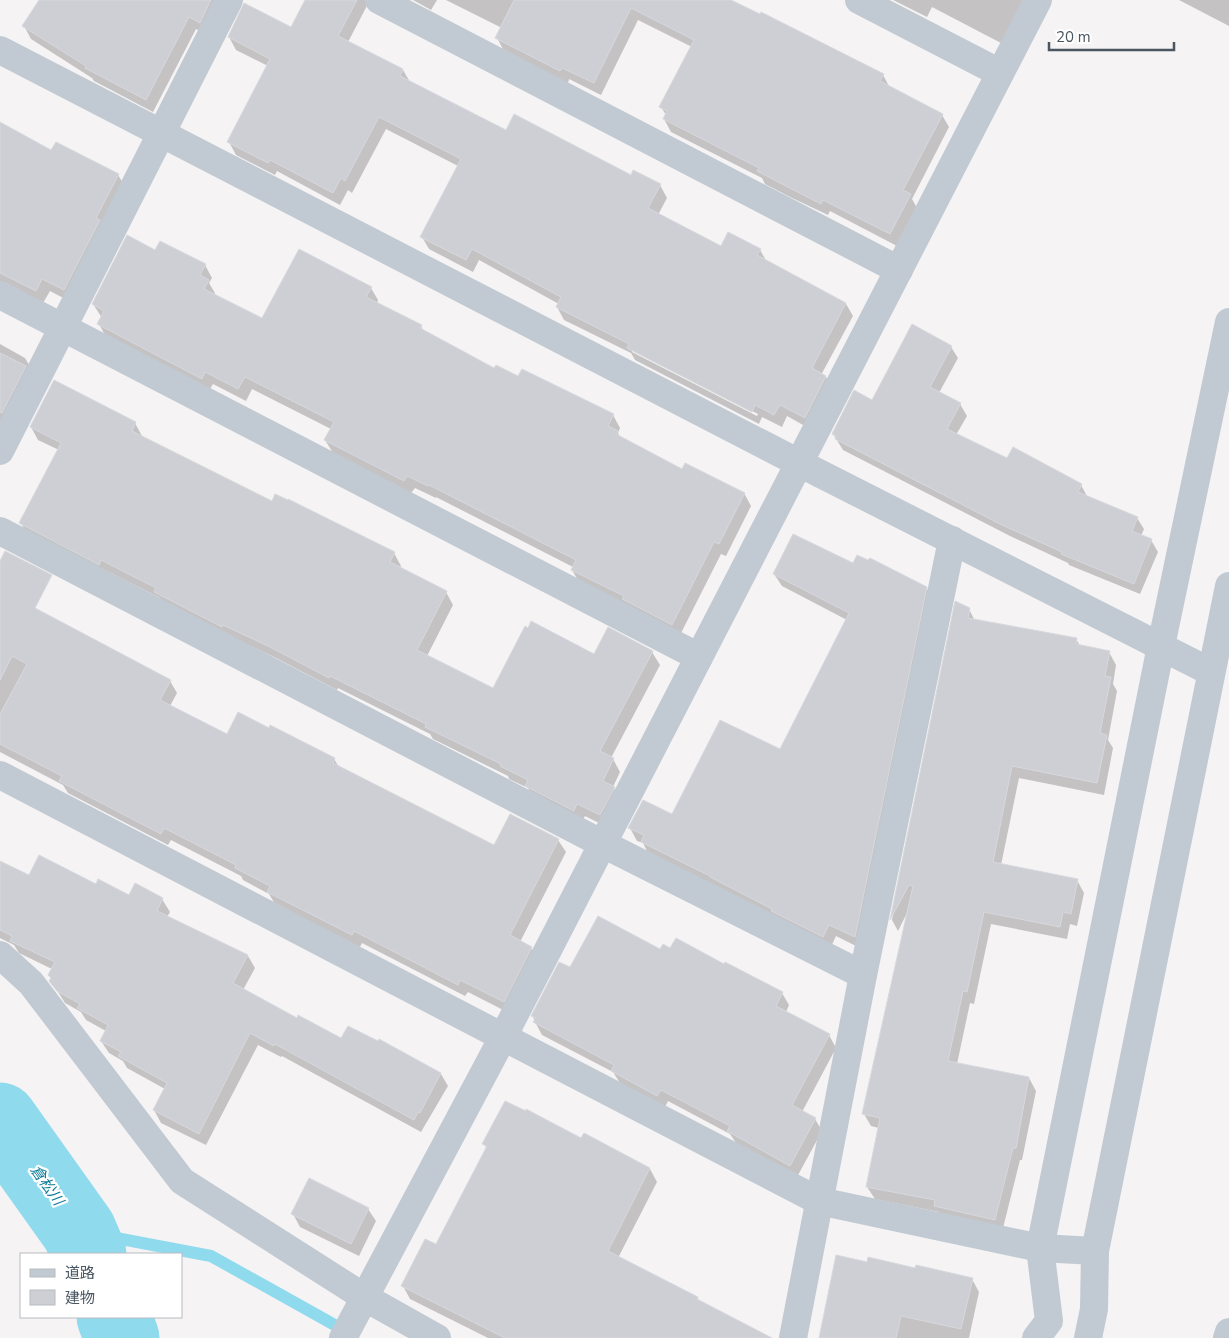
<svg xmlns="http://www.w3.org/2000/svg" width="1229" height="1338" viewBox="0 0 1229 1338" font-family="'Nunito Sans','Noto Sans JP',sans-serif">
  <style>
    .shadow { fill: #0003; fill-rule: evenodd }
    .lines { fill: none; stroke-linecap: round; stroke-linejoin: round }
    .stream { stroke: #90daee; stroke-width: 12 }
    .river { stroke: #90daee; stroke-width: 75 }
    .building { fill: #cdcfd5; stroke: #d7d9de }
    .street { stroke: #c1cad2; stroke-width: 28 }
    .labels { text-anchor: middle; dominant-baseline: central; stroke-width: 4.5; stroke-linejoin: round; paint-order: stroke }
    .water-label { font-size: 15px; font-style: italic; fill: #0c7c9b; stroke: #fff }
  </style>
  <rect width="100%" height="100%" fill="#f5f3f3"/>
  <!-- shadow -->
  <g class="shadow">
    <path d="M 40,0 L 223,0 L 207,35 L 196,29 L 153,112 L 94,81 L 92,78 L 31,39 L 24,26 Z"/>
    <path d="M 307,0 L 370,0 L 348,42 L 403,70 L 410,82 L 506,132 L 660,185 L 667,198 L 658,215 L 722,248 L 760,250 L 767,262 L 846,304 L 853,316 L 821,375 L 826,377 L 833,389 L 812,430 L 787,416 L 782,427 L 762,417 L 759,424 L 635,360 L 631,353 L 564,320 L 557,307 L 559,304 L 479,260 L 473,272 L 429,249 L 422,237 L 458,166 L 386,129 L 352,193 L 348,190 L 340,205 L 277,171 L 275,175 L 236,155 L 229,142 L 268,66 L 236,50 L 229,37 L 292,28 ZM 632,349 L 758,414 L 757,416 L 632,352 Z"/>
    <path d="M 413,0 L 437,0 L 431,10 Z"/>
    <path d="M 446,0 L 729,0 L 883,75 L 890,88 L 942,115 L 949,127 L 912,199 L 917,208 L 897,246 L 830,211 L 828,215 L 790,197 L 765,184 L 762,178 L 671,132 L 664,119 L 666,115 L 661,107 L 692,47 L 638,20 L 601,95 L 569,79 L 568,83 L 504,51 L 497,38 L 502,28 Z"/>
    <path d="M 893,0 L 1023,0 L 1001,43 L 932,7 L 927,17 Z"/>
    <path d="M 1179,0 L 1229,0 L 1229,26 Z"/>
    <path d="M 0,123 L 52,152 L 56,144 L 118,175 L 126,188 L 71,302 L 50,291 L 43,303 L 0,281 Z"/>
    <path d="M 155,252 L 205,265 L 212,278 L 209,283 L 215,293 L 214,295 L 263,320 L 371,288 L 378,300 L 377,304 L 421,326 L 424,332 L 495,370 L 519,378 L 613,415 L 620,428 L 618,433 L 620,438 L 683,470 L 744,493 L 751,506 L 726,556 L 721,554 L 679,637 L 579,582 L 572,570 L 573,567 L 436,497 L 436,498 L 415,488 L 411,493 L 333,453 L 325,440 L 331,429 L 252,389 L 246,401 L 213,384 L 209,391 L 106,337 L 99,324 L 102,318 L 93,304 Z"/>
    <path d="M 0,344 L 25,358 L 32,370 L 0,444 Z"/>
    <path d="M 951,347 L 958,358 L 939,393 L 960,404 L 967,416 L 956,435 L 1008,460 L 1081,485 L 1088,498 L 1137,518 L 1144,529 L 1141,536 L 1151,540 L 1158,552 L 1140,594 L 1069,565 L 1068,563 L 1010,536 L 843,450 L 833,434 L 873,401 Z"/>
    <path d="M 135,423 L 142,436 L 142,437 L 272,503 L 394,553 L 401,566 L 400,568 L 446,592 L 453,605 L 427,656 L 493,690 L 594,655 L 652,652 L 660,665 L 611,758 L 613,759 L 620,772 L 613,787 L 621,800 L 607,827 L 585,816 L 581,823 L 534,799 L 528,788 L 509,779 L 508,776 L 433,739 L 430,734 L 338,688 L 337,690 L 276,658 L 163,604 L 160,598 L 109,572 L 28,536 L 21,523 L 59,450 L 38,440 L 31,427 Z"/>
    <path d="M 854,564 L 926,587 L 933,600 L 862,949 L 836,936 L 830,949 L 649,855 L 643,843 L 637,841 L 630,828 L 672,816 L 780,751 L 847,620 L 782,586 L 774,574 Z"/>
    <path d="M 0,594 L 170,681 L 177,693 L 170,706 L 227,736 L 334,759 L 339,767 L 494,847 L 558,840 L 566,852 L 520,942 L 531,948 L 538,960 L 511,1014 L 468,992 L 465,996 L 362,943 L 360,947 L 275,904 L 269,894 L 243,880 L 241,876 L 171,840 L 168,845 L 68,793 L 63,785 L 0,752 Z"/>
    <path d="M 956,603 L 969,609 L 975,621 L 1076,639 L 1080,646 L 1109,652 L 1116,665 L 1113,684 L 1117,691 L 1108,740 L 1113,748 L 1104,795 L 1019,778 L 1001,865 L 1077,880 L 1084,893 L 1077,926 L 1070,924 L 1067,939 L 991,924 L 974,1004 L 970,1003 L 957,1064 L 1029,1078 L 1036,1091 L 1022,1160 L 1020,1160 L 1002,1232 L 942,1218 L 939,1212 L 875,1199 L 867,1187 L 879,1128 L 871,1126 L 864,1114 L 907,913 L 898,931 L 892,920 Z"/>
    <path d="M 0,862 L 29,877 L 96,885 L 130,897 L 162,899 L 170,912 L 167,917 L 248,956 L 255,968 L 243,990 L 297,1019 L 342,1040 L 441,1074 L 448,1086 L 421,1132 L 282,1056 L 281,1057 L 258,1045 L 206,1145 L 161,1123 L 154,1110 L 165,1089 L 127,1068 L 123,1061 L 109,1053 L 101,1041 L 106,1031 L 86,1020 L 81,1012 L 65,1003 L 51,981 L 52,980 L 49,975 L 52,969 L 19,953 L 14,945 L 0,938 Z"/>
    <path d="M 676,940 L 782,993 L 789,1005 L 786,1012 L 829,1035 L 836,1048 L 802,1112 L 815,1119 L 822,1131 L 797,1177 L 736,1143 L 730,1134 L 668,1101 L 665,1107 L 620,1083 L 613,1072 L 542,1035 L 535,1022 L 533,1016 L 571,969 L 671,950 Z"/>
    <path d="M 585,1134 L 650,1169 L 657,1182 L 618,1258 L 697,1298 L 700,1302 L 768,1338 L 488,1338 L 410,1299 L 403,1286 L 437,1246 L 487,1149 L 484,1144 L 582,1139 Z"/>
    <path d="M 368,1209 L 376,1221 L 359,1256 L 300,1227 L 293,1214 Z"/>
    <path d="M 868,1263 L 916,1269 L 972,1279 L 979,1292 L 969,1338 L 824,1338 Z"/>
  </g>
  <g class="lines">
    <!-- stream -->
    <path class="stream" d="M 79,1231 L 211,1256 L 349,1333"/>
    <!-- river -->
    <g class="river">
      <path d="M 0,1120 L 79,1231 L 89,1254"/>
      <path d="M 114,1317 L 122,1338"/>
    </g>
  </g>
  <!-- building -->
  <g class="building">
    <path d="M 39,0 L 211,0 L 200,23 L 189,17 L 146,100 L 85,68 L 86,66 L 22,26 Z"/>
    <path d="M 305,0 L 357,0 L 338,36 L 403,69 L 400,76 L 506,130 L 514,114 L 631,175 L 633,170 L 661,184 L 648,208 L 721,246 L 728,232 L 761,249 L 757,255 L 846,303 L 812,368 L 826,376 L 805,418 L 780,405 L 774,415 L 755,405 L 752,412 L 627,348 L 629,344 L 556,307 L 561,297 L 472,249 L 466,260 L 420,237 L 461,159 L 379,117 L 345,181 L 341,178 L 333,193 L 270,160 L 268,163 L 227,142 L 270,59 L 228,37 L 244,3 L 291,27 Z"/>
    <path d="M 514,0 L 731,0 L 760,14 L 761,12 L 884,74 L 880,81 L 943,114 L 903,190 L 911,194 L 890,234 L 823,200 L 821,204 L 782,184 L 757,171 L 759,168 L 663,119 L 667,111 L 659,107 L 694,40 L 631,8 L 594,83 L 562,68 L 560,71 L 495,38 Z"/>
    <path d="M 0,122 L 51,150 L 56,142 L 119,174 L 96,218 L 100,220 L 64,290 L 42,279 L 36,291 L 0,273 Z"/>
    <path d="M 127,235 L 155,250 L 160,241 L 206,264 L 200,275 L 209,280 L 204,289 L 262,318 L 299,249 L 372,287 L 366,297 L 422,325 L 420,328 L 494,368 L 496,365 L 518,376 L 522,369 L 614,414 L 608,426 L 618,431 L 616,434 L 682,469 L 685,463 L 745,493 L 719,544 L 714,542 L 672,625 L 622,599 L 624,596 L 571,570 L 576,560 L 429,485 L 428,486 L 407,476 L 404,481 L 324,440 L 334,422 L 245,377 L 238,389 L 205,372 L 202,379 L 97,324 L 104,311 L 92,304 Z"/>
    <path d="M 912,324 L 952,346 L 930,387 L 961,403 L 947,429 L 1007,458 L 1013,447 L 1082,484 L 1078,492 L 1138,517 L 1132,531 L 1152,539 L 1134,584 L 1061,554 L 1062,552 L 1002,525 L 835,439 L 836,436 L 832,434 L 854,390 L 872,400 Z"/>
    <path d="M 0,353 L 26,366 L 2,413 L 0,412 Z"/>
    <path d="M 54,380 L 136,422 L 132,431 L 272,501 L 275,494 L 288,500 L 288,499 L 395,552 L 390,562 L 447,591 L 417,650 L 493,688 L 525,626 L 528,628 L 531,621 L 594,654 L 608,627 L 653,651 L 600,751 L 614,758 L 603,781 L 615,787 L 600,815 L 577,804 L 574,811 L 525,786 L 528,780 L 500,766 L 501,764 L 425,727 L 426,724 L 330,676 L 329,678 L 268,646 L 223,625 L 222,627 L 154,592 L 156,588 L 101,560 L 99,565 L 19,523 L 61,443 L 30,427 Z"/>
    <path d="M 793,534 L 853,563 L 857,555 L 868,560 L 870,558 L 927,587 L 855,937 L 829,925 L 823,937 L 771,911 L 772,909 L 710,877 L 710,876 L 641,842 L 644,835 L 628,828 L 643,800 L 672,814 L 720,720 L 780,749 L 849,613 L 773,574 Z"/>
    <path d="M 5,551 L 52,575 L 35,608 L 171,680 L 160,700 L 227,734 L 238,712 L 269,728 L 270,725 L 335,758 L 333,763 L 494,845 L 510,814 L 559,839 L 510,935 L 532,947 L 504,1002 L 460,980 L 458,985 L 354,931 L 352,935 L 267,892 L 270,886 L 235,868 L 236,865 L 164,828 L 161,834 L 59,781 L 62,776 L 0,744 L 0,714 L 27,664 L 12,656 L 0,680 L 0,561 Z"/>
    <path d="M 955,601 L 970,608 L 968,618 L 1077,638 L 1076,644 L 1110,651 L 1105,676 L 1111,677 L 1100,733 L 1107,735 L 1097,783 L 1012,766 L 993,862 L 1078,879 L 1071,914 L 1063,912 L 1060,927 L 984,912 L 967,992 L 963,991 L 948,1061 L 1029,1077 L 1016,1148 L 1013,1148 L 995,1220 L 934,1206 L 935,1200 L 866,1187 L 880,1118 L 862,1114 L 913,886 L 909,885 L 890,920 Z"/>
    <path d="M 39,855 L 96,884 L 98,879 L 129,895 L 135,883 L 163,898 L 157,911 L 248,955 L 233,983 L 297,1018 L 298,1015 L 341,1038 L 348,1026 L 378,1041 L 379,1039 L 441,1073 L 420,1113 L 418,1112 L 414,1120 L 275,1044 L 274,1046 L 250,1033 L 199,1134 L 153,1110 L 167,1083 L 118,1056 L 121,1052 L 100,1041 L 108,1025 L 77,1008 L 80,1004 L 57,991 L 49,981 L 51,978 L 48,975 L 55,962 L 10,941 L 12,936 L 0,930 L 0,861 L 29,875 Z"/>
    <path d="M 598,916 L 660,949 L 663,944 L 670,948 L 676,938 L 724,964 L 725,962 L 783,992 L 776,1006 L 830,1034 L 792,1105 L 816,1118 L 790,1166 L 727,1131 L 730,1126 L 661,1090 L 657,1096 L 611,1071 L 614,1065 L 533,1022 L 536,1018 L 531,1016 L 559,962 L 570,967 Z"/>
    <path d="M 505,1101 L 526,1111 L 526,1109 L 581,1138 L 584,1133 L 650,1168 L 608,1251 L 698,1297 L 697,1299 L 772,1338 L 505,1338 L 401,1286 L 425,1239 L 436,1244 L 487,1146 L 482,1144 Z"/>
    <path d="M 309,1178 L 369,1208 L 351,1244 L 291,1214 Z"/>
    <path d="M 836,1255 L 867,1262 L 868,1257 L 915,1268 L 916,1265 L 973,1278 L 961,1329 L 901,1316 L 896,1338 L 819,1338 Z"/>
  </g>
  <g class="lines">
    <!-- street -->
    <g class="street">
      <path d="M 379,0 L 899,270"/>
      <path d="M 859,0 L 1000,73"/>
      <path d="M 1038,0 L 503,1037 L 819,1201 L 1040,1248 L 1095,1251"/>
      <path d="M 0,50 L 799,463 L 1211,672"/>
      <path d="M 0,295 L 699,657"/>
      <path d="M 0,451 L 229,0"/>
      <path d="M 0,531 L 603,844 L 863,975"/>
      <path d="M 0,775 L 503,1037 L 343,1338"/>
      <path d="M 0,955 L 31,983 L 182,1181 L 364,1297 L 437,1338"/>
      <path d="M 793,1338 L 863,975 L 952,540"/>
      <path d="M 1036,1338 L 1049,1321 L 1040,1248 L 1161,646 L 1229,322"/>
      <path d="M 1088,1338 L 1094,1309 L 1095,1251 L 1229,586"/>
      <path d="M 1227,1338 L 1229,1332"/>
    </g>
  </g>
  <g class="labels">
    <!-- water labels -->
    <g class="water-label">
      <text transform="translate(47 1185) rotate(55)">倉松川</text>
    </g>
  </g>
  <!-- legend -->
  <rect x="20" y="1253" width="162" height="65" fill="#ffffff" stroke="#b7bbc0"/>
  <rect x="30" y="1269" width="25" height="8" fill="#c1cad2" stroke="#b7bbc0"/>
  <text x="65" y="1278" font-size="15" fill="#4a5661">道路</text>
  <rect x="30" y="1290" width="25" height="15" fill="#cdcfd5" stroke="#b7bbc0"/>
  <text x="65" y="1303" font-size="15" fill="#4a5661">建物</text>
  <!-- scale -->
  <path d="M1049 42v8h125v-8" fill="none" stroke="#4a5661" stroke-width="2.5"/>
  <text x="1056" y="42" font-size="15" fill="#4a5661" stroke="#ffffff" stroke-width="4" paint-order="stroke">20 m</text>
</svg>
